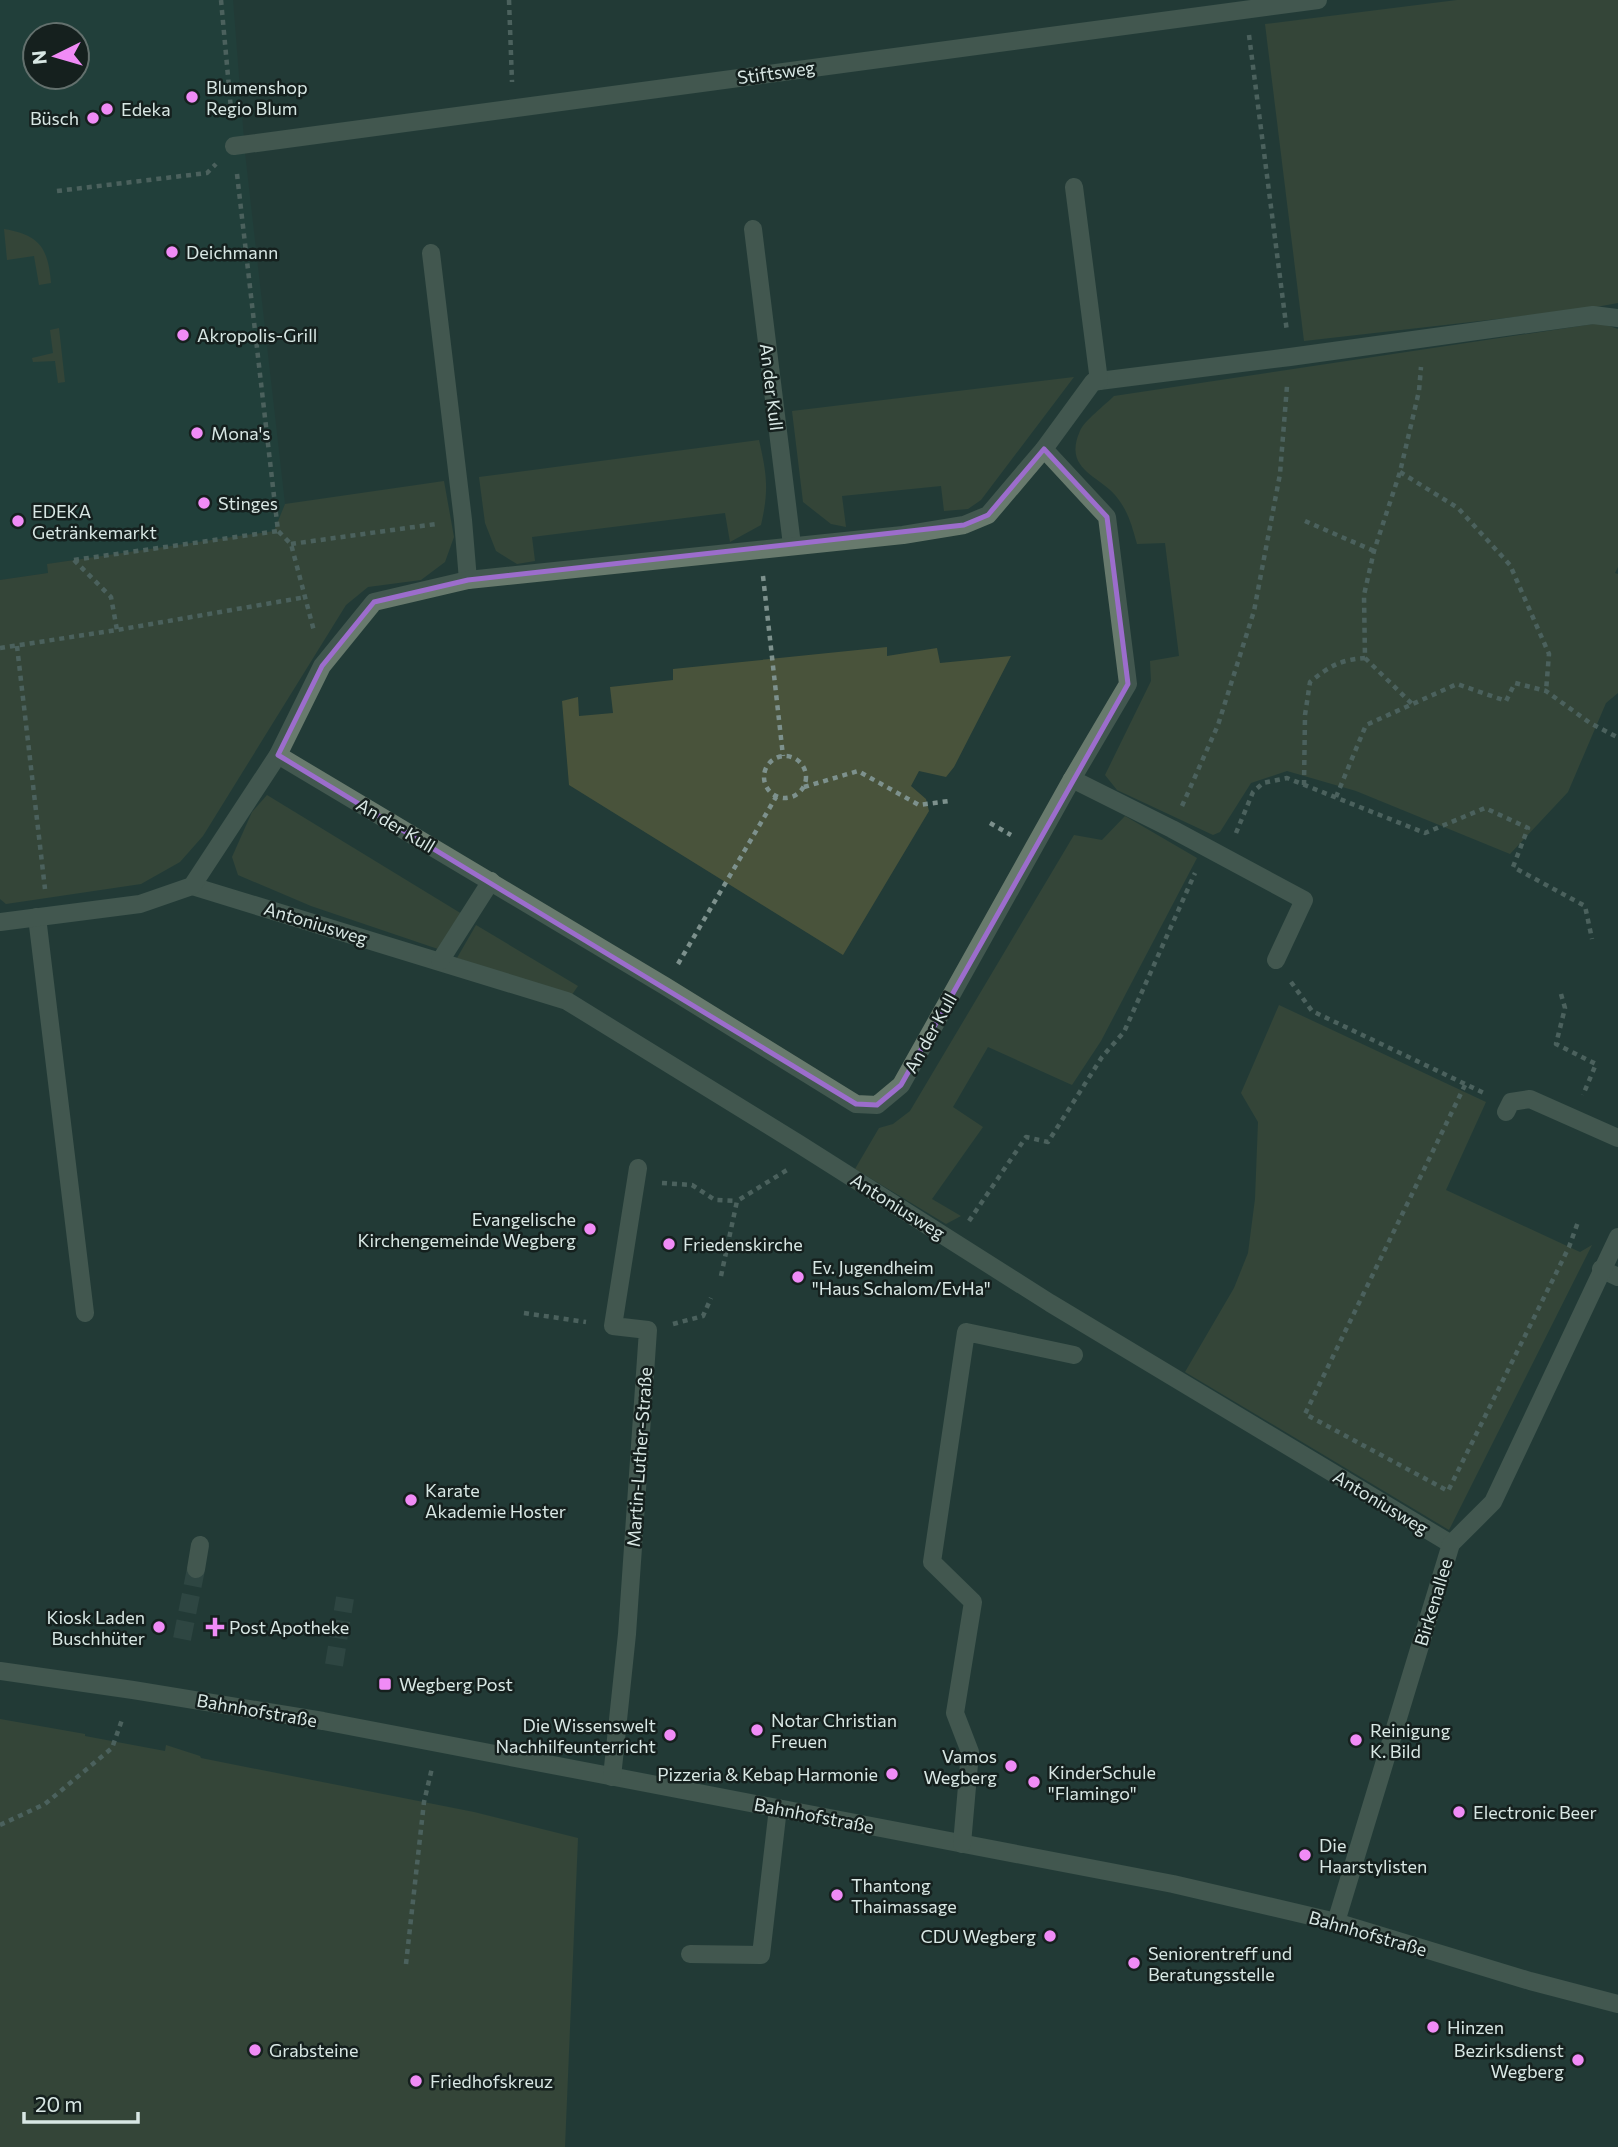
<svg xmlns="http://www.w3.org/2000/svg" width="1618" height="2147" viewBox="0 0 1618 2147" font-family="Commissioner,sans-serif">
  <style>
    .built { fill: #21453f; fill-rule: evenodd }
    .green { fill: #49533b }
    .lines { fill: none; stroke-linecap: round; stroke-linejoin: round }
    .minor-tunnel { stroke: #3d5551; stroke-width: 18; stroke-dasharray: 18 9; stroke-linecap: butt }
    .path { stroke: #7d918d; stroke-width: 4.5; stroke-dasharray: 5 5; stroke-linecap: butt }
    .minor { stroke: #687a6d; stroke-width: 18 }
    .marked { fill: none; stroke: #9c6dcc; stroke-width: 5; stroke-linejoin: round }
    .poi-dot { fill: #f08bf6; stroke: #15201e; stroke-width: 2.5 }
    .labels { text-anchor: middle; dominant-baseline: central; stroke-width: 5; stroke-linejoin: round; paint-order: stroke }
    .street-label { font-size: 18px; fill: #d8e7e4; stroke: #15201e }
    .poi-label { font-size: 18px; fill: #d8e7e4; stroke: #15201e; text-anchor: start }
  </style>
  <rect width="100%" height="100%" fill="#223b37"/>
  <!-- built -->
  <path class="built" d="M 0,0 L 233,0 L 245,153 L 285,504 L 275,531 L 47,564 L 48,573 L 0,580 ZM 35,35 L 77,35 L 77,77 L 35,77 Z"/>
  <!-- green -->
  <g class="green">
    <path d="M 1457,0 L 1618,0 L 1618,303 L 1585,309 L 1304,341 L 1265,24 Z"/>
    <path d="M 4,229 C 40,235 48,248 51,283 L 39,285 L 34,256 L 7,260 Z"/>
    <path d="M 1600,323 L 1618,329 L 1618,567 L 1615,573 L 1618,574 L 1618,693 L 1606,703 L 1568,792 L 1510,854 L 1356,791 L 1287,771 L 1251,783 L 1220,832 L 1213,835 L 1117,790 L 1105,775 L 1151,681 L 1150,661 L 1179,656 L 1165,543 L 1137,544 C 1132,526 1128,510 1115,495 C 1098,475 1063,469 1080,431 C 1084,421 1105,405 1114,396 Z"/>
    <path d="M 59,328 L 65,382 L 58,383 L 55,361 L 33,362 L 32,358 L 53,353 L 50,330 Z"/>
    <path d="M 1074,377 L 981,500 L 968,509 L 944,511 L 941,486 L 842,496 L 846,527 L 831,524 L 803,502 L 792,411 Z"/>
    <path d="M 759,440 C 767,475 769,490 761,525 L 730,542 L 725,513 L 532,537 L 535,561 L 517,564 L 496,551 L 485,523 L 479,477 Z"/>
    <path d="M 444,481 L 454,537 L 445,562 L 421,580 L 368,587 L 346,605 L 203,836 L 180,862 L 141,884 L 6,904 L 0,899 L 0,580 L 48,573 L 47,564 L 274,531 L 285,504 Z"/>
    <path d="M 887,647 L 887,656 L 937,648 L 940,663 L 1011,656 L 954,767 L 946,777 L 919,771 L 911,786 L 926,799 L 929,811 L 843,955 L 569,785 L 562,701 L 578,697 L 579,716 L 613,713 L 610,687 L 673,680 L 673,669 Z"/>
    <path d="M 267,795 L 462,914 L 438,949 L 311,906 L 238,875 L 232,857 L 252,812 Z"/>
    <path d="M 1125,816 L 1197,858 L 1101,1041 L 1072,1085 L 988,1047 L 953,1107 L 983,1127 L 932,1199 L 961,1216 L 946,1224 L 855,1169 L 879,1128 L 893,1124 L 910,1111 L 1074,835 L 1102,840 Z"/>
    <path d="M 476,925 L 578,986 L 571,996 L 457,958 Z"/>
    <path d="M 1279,1005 L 1486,1102 L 1446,1190 L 1580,1252 L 1592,1245 L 1449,1530 L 1185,1372 L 1234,1288 L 1248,1253 L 1255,1199 L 1258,1122 L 1241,1093 Z"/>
    <path d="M 0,1719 L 85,1734 L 85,1736 L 165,1751 L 166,1745 L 200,1756 L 201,1758 L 474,1812 L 578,1838 L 565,2147 L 0,2147 Z"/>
  </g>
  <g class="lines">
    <!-- minor-tunnel -->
    <g class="minor-tunnel">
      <path d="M 182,1639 L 196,1569"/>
      <path d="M 334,1665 L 345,1598"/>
    </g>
    <!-- path -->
    <g class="path">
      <path d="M 221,0 L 232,120"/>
      <path d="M 509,0 L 512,82"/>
      <path d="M 1249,35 L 1287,332"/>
      <path d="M 237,174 L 278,531 L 291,544 L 314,631"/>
      <path d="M 57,191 L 207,173 L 216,164"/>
      <path d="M 1400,472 L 1458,508 L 1510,565 L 1549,654 L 1546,691"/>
      <path d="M 1305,521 L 1374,551"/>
      <path d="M 291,544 L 436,524"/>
      <path d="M 74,560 L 278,531"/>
      <path d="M 74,560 L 111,597 L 117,630"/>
      <path d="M 763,576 L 783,756"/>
      <path d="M 17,646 L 45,889"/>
      <path d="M 0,648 L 117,630 L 306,597"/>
      <path d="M 1365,658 L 1412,704"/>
      <circle cx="785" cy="777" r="21"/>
      <path d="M 1304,785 L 1305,715 L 1310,682 C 1330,666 1339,660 1365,658 L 1364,595 L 1374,551 L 1400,472 L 1419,391 L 1421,367"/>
      <path d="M 804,787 L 858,771 L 919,805 L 949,801"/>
      <path d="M 1336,797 L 1366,725 L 1457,684 L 1506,701 L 1515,683 L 1546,691 L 1590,723 L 1617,737"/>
      <path d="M 1182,806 L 1218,725 L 1254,611 L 1280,474 L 1287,386"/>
      <path d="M 990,823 L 1011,835"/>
      <path d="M 1236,833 L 1253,792 L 1263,783 L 1287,778 L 1425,833 L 1485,808 L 1528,828 L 1513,867 L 1585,906 L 1592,939"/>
      <path d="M 678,964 L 776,797"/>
      <path d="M 1291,982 L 1312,1011 L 1484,1093"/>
      <path d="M 1561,994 L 1565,1008 L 1556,1044 L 1596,1064 L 1583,1095"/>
      <path d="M 1465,1085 L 1305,1414 L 1448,1491 L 1569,1247 L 1578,1222"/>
      <path d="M 662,1183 L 692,1185 L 715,1200 L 737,1201"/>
      <path d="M 969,1221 L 1026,1137 L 1048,1142 L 1102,1057 L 1124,1032 L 1195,873"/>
      <path d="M 721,1276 L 737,1201 L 787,1170"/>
      <path d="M 524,1313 L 586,1322"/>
      <path d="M 673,1324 L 703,1316 L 711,1298"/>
      <path d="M 0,1825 L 45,1804 L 112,1748 L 123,1717"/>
      <path d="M 406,1964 L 424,1802 L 432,1768"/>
    </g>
    <!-- minor -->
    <g class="minor">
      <path d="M 234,146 L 1318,0"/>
      <path d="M 753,229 L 792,545"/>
      <path d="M 431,253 L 463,520 L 468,580"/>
      <path d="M 1099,381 L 1290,357 L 1593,315 L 1618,318"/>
      <path d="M 278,755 L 665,986 L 856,1104 L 877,1105 L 901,1085 L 1072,779 L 1128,684 L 1107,517 L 1044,449"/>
      <path d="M 1072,779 L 1172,829 L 1304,900 L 1276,960"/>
      <path d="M 192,886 L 567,1001 L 799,1144 L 1050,1303 L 1451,1544"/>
      <path d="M 37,917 L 85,1313"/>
      <path d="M 0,922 L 140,904 L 192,886 L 278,755 L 322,666 L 374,602 L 468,580 L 903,535 L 964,525 L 988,515 L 1044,449 L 1093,382 L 1099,381 L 1074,187"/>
      <path d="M 440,961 L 491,881"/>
      <path d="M 1506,1112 L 1511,1102 L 1530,1099 L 1618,1138"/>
      <path d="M 1601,1269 L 1618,1277"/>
      <path d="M 196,1569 L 200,1545"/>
      <path d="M 0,1671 L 133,1690 L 323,1721 L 1173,1884 L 1336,1922 L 1530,1981 L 1618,2004"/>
      <path d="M 612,1777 L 627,1634 L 648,1330 L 613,1326 L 638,1168"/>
      <path d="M 962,1844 L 970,1752 L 955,1713 L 973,1602 L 932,1562 L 966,1332 L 1074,1355"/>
      <path d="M 1336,1922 L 1451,1544 L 1493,1502 L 1618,1237"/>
      <path d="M 690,1954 L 761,1955 L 778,1808"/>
    </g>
  </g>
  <!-- marked area -->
  <path d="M0 0H1618V2147H0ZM 1044,449 L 1107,517 L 1128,684 L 901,1085 L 877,1105 L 856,1104 L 278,755 L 322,666 L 374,602 L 468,580 L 964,525 L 988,515 Z" fill="#223b37" fill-opacity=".55" fill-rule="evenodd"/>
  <path class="marked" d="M 1044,449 L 1107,517 L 1128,684 L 901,1085 L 877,1105 L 856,1104 L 278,755 L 322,666 L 374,602 L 468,580 L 964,525 L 988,515 Z"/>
  <!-- markers -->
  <g class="poi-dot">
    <circle cx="192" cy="97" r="7"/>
    <circle cx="107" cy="109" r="7"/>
    <circle cx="93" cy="118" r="7"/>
    <circle cx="172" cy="252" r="7"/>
    <circle cx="183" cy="335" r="7"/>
    <circle cx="197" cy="433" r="7"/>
    <circle cx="204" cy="503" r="7"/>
    <circle cx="18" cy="521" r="7"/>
    <circle cx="590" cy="1229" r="7"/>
    <circle cx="669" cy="1244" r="7"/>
    <circle cx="798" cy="1277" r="7"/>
    <circle cx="411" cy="1500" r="7"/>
    <circle cx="159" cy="1627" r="7"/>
    <path d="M211.5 1616.5h7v7h7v7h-7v7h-7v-7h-7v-7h7z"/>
    <rect x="378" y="1677" width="14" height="14" rx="3.5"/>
    <circle cx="757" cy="1730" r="7"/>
    <circle cx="670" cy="1735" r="7"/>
    <circle cx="1356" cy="1740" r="7"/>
    <circle cx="1011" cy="1766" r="7"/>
    <circle cx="892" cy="1774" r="7"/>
    <circle cx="1034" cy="1782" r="7"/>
    <circle cx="1459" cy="1812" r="7"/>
    <circle cx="1305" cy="1855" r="7"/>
    <circle cx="837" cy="1895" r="7"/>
    <circle cx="1050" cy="1936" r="7"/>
    <circle cx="1134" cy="1963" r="7"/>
    <circle cx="1433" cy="2027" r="7"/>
    <circle cx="255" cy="2050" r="7"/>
    <circle cx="1578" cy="2060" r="7"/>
    <circle cx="416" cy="2081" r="7"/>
  </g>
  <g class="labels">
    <!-- street labels -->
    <g class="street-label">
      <text transform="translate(776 72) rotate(-8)">Stiftsweg</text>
      <text transform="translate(772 387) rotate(83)">An der Kull</text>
      <text transform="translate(396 825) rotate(31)">An der Kull</text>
      <text transform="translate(316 923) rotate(17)">Antoniusweg</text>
      <text transform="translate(930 1033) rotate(-61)">An der Kull</text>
      <text transform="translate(898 1206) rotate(32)">Antoniusweg</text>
      <text transform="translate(639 1457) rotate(-86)">Martin-Luther-Straße</text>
      <text transform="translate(1381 1502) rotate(31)">Antoniusweg</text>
      <text transform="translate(1433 1602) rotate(-73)">Birkenallee</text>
      <text transform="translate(257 1710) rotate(10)">Bahnhofstraße</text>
      <text transform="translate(814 1815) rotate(11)">Bahnhofstraße</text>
      <text transform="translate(1368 1933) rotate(16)">Bahnhofstraße</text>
    </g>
    <!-- poi labels -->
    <g class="poi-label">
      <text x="206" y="87">Blumenshop<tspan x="206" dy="21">Regio Blum</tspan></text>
      <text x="121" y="109">Edeka</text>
      <text x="79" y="118" text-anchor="end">Büsch</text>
      <text x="186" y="252">Deichmann</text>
      <text x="197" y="335">Akropolis-Grill</text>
      <text x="211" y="433">Mona's</text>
      <text x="218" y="503">Stinges</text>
      <text x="32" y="511">EDEKA<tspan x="32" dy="21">Getränkemarkt</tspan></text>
      <text x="576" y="1219" text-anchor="end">Evangelische<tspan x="576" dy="21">Kirchengemeinde Wegberg</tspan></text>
      <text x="683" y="1244">Friedenskirche</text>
      <text x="812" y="1267">Ev. Jugendheim<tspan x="812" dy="21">"Haus Schalom/EvHa"</tspan></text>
      <text x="425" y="1490">Karate<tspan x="425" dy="21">Akademie Hoster</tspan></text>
      <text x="145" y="1617" text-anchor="end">Kiosk Laden<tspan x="145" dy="21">Buschhüter</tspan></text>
      <text x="229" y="1627">Post Apotheke</text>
      <text x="399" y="1684">Wegberg Post</text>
      <text x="771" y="1720">Notar Christian<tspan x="771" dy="21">Freuen</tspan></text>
      <text x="656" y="1725" text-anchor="end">Die Wissenswelt<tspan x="656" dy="21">Nachhilfeunterricht</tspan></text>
      <text x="1370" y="1730">Reinigung<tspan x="1370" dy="21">K. Bild</tspan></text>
      <text x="997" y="1756" text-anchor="end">Vamos<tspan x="997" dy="21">Wegberg</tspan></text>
      <text x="1048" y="1772">KinderSchule<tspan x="1048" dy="21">"Flamingo"</tspan></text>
      <text x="878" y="1774" text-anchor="end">Pizzeria &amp; Kebap Harmonie</text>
      <text x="1473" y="1812">Electronic Beer</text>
      <text x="1319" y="1845">Die<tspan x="1319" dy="21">Haarstylisten</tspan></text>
      <text x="851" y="1885">Thantong<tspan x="851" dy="21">Thaimassage</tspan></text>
      <text x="1036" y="1936" text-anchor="end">CDU Wegberg</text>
      <text x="1148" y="1953">Seniorentreff und<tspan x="1148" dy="21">Beratungsstelle</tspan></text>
      <text x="1447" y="2027">Hinzen</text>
      <text x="269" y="2050">Grabsteine</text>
      <text x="1564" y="2050" text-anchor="end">Bezirksdienst<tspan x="1564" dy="21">Wegberg</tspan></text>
      <text x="430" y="2081">Friedhofskreuz</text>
    </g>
  </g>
  <!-- north arrow -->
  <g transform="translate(56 56) rotate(265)"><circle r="33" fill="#15201e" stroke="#63706d" stroke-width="2"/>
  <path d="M0-5L12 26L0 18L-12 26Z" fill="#f08bf6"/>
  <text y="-10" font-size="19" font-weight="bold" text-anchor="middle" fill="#d8e7e4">N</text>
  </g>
  <!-- scale -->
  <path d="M24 2112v10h114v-10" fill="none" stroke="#d8e7e4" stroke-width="3.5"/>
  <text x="35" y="2112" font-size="21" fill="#d8e7e4" stroke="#15201e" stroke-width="5" paint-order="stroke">20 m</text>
</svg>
